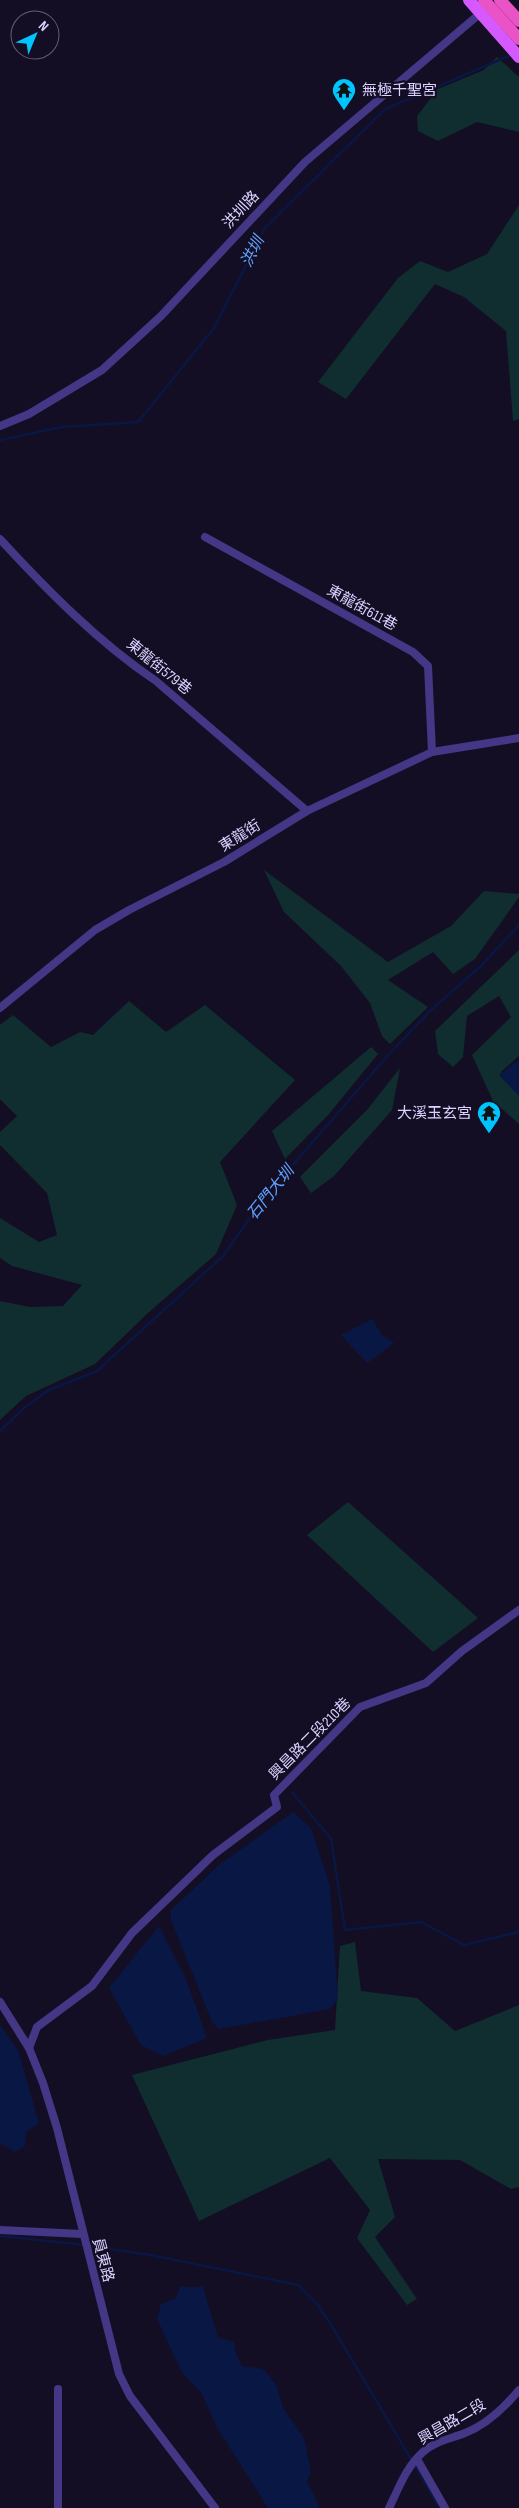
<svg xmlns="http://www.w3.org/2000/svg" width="519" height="2508" viewBox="0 0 519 2508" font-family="'Sofia Sans Condensed','Noto Sans TC',sans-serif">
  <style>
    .green { fill: #102d2f }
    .water { fill: #081744 }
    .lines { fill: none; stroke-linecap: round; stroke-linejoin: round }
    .stream { stroke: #081744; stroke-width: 2.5 }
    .minor { stroke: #433786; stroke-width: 8 }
    .primary { stroke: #d559ff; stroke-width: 12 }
    .trunk { stroke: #ea53c6; stroke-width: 12 }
    .trunk-bridge { stroke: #ea53c6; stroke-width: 12 }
    .labels { text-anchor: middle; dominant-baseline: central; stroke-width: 4.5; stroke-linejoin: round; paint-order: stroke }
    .poi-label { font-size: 15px; fill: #dcd2ff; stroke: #140e25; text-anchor: start }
    .street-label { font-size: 15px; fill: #dcd2ff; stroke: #140e25 }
    .water-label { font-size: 16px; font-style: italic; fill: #60a2ff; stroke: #140e25 }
  </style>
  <rect width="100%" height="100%" fill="#140e25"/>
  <!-- green -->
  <g class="green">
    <path d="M 497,57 L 519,77 L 519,132 L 477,122 L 438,141 L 418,131 L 417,116 L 438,89 L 484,70 Z"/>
    <path d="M 519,205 L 519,419 L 513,421 L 506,331 L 464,297 L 435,284 L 346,399 L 318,382 L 398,278 L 420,261 L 448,272 L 487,254 Z"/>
    <path d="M 264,870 L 388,962 L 451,926 L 484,891 L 519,894 L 519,897 L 475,959 L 453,974 L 433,952 L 388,980 L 428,1007 L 390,1044 L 382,1036 L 370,1003 L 341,966 L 284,912 Z"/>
    <path d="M 519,950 L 519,1056 L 501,1072 L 519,1092 L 519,1124 L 493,1101 L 472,1055 L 511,1017 L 499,996 L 467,1016 L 463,1057 L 453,1067 L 438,1054 L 435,1031 Z"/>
    <path d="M 129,1001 L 166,1032 L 205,1005 L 295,1080 L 220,1162 L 237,1205 L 216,1254 L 148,1313 L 95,1364 L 26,1396 L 0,1420 L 0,1301 L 30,1307 L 63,1306 L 82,1285 L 12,1266 L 0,1258 L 0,1218 L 39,1242 L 57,1235 L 47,1193 L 0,1145 L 0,1132 L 17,1116 L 0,1099 L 0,1025 L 13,1015 L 51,1047 L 80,1032 L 93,1035 Z"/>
    <path d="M 371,1047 L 378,1054 L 328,1115 L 285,1159 L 272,1131 Z"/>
    <path d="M 400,1068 L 392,1110 L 334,1176 L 311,1193 L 300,1177 L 367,1110 Z"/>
    <path d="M 348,1502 L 478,1618 L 433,1652 L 307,1535 Z"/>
    <path d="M 355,1942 L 361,1991 L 417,1998 L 455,2031 L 519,2005 L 519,2187 L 511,2189 L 460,2160 L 378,2159 L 395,2217 L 375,2237 L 417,2299 L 407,2305 L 357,2238 L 370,2210 L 330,2158 L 199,2221 L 132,2075 L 268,2040 L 335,2030 L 340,1946 Z"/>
  </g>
  <!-- water -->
  <g class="water">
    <path d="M 519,1060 L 519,1096 L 499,1075 Z"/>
    <path d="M 372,1319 L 382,1335 L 394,1343 L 367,1363 L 341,1335 Z"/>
    <path d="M 293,1812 L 311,1828 L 330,1886 L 338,1999 L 330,2009 L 219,2029 L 212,2022 L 171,1920 L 171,1910 L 219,1865 Z"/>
    <path d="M 159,1926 L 186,1979 L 207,2038 L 163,2056 L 141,2045 L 109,1988 Z"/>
    <path d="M 0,2025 L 18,2050 L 39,2123 L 26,2132 L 25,2146 L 15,2152 L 0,2143 Z"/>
    <path d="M 180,2287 L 203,2287 L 218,2337 L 234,2342 L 236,2354 L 242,2366 L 263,2369 L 276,2384 L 283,2408 L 304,2438 L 311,2472 L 307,2481 L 320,2508 L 268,2508 L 216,2426 L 202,2394 L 181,2371 L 157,2319 L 161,2304 L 176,2298 Z"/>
  </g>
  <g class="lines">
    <!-- stream -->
    <g class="stream">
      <path d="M 0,440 L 62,427 L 138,422 L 214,328 L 265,228 L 385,109 L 511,55"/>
      <path d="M 0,1431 L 24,1408 L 49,1390 L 97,1371 L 223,1256 L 264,1198 L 390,1053 L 432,1009 L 482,965 L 519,925"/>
      <path d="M 293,1793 L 331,1839 L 345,1930 L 421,1922 L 464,1945 L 519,1932"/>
      <path d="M 0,2236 L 76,2244 L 151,2255 L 298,2285 L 317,2304 L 330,2323 L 440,2508"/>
    </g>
    <!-- minor -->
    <g class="minor">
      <path d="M 0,426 L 29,414 L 102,370 L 161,316 L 305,162 L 483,11"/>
      <path d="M 205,537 L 413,652 L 428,666 L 432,752"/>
      <path d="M 0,539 C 47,590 98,642 156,681 L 307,811"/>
      <path d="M 0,1008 L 95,930 L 129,910 L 224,862 L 307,811 L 432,752 L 519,738"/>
      <path d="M 0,2002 L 29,2048 L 43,2083 L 57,2128 L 119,2374 L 130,2396 L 215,2508"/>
      <path d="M 29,2048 L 37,2027 L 92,1986 L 132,1933 L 213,1855 L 277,1807 L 274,1795 L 360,1707 L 426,1683 L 462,1651 L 519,1610"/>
      <path d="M 0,2230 L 82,2234"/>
      <path d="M 417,2459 L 445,2508"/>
      <path d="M 58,2508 L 58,2389"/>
      <path d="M 389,2508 C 399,2488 406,2467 423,2452 C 435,2441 450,2439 465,2433 C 486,2425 505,2407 519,2390"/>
    </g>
    <!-- primary -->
    <path class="primary" d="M 469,0 L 519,57"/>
    <!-- trunk -->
    <path class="trunk" d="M 500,0 L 519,21"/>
    <!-- trunk-bridge -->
    <path class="trunk-bridge" d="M 484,0 L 519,39"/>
  </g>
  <!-- icons -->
  <defs>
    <g id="temple-pin" transform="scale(1.25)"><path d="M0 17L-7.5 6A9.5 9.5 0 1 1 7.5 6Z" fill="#00c5fd" stroke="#140e25"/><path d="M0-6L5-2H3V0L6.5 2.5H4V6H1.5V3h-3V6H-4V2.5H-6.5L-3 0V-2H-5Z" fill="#111"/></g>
  </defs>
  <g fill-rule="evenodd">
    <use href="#temple-pin" x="344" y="90"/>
    <use href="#temple-pin" x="489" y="1113"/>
  </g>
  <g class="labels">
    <!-- poi labels -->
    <g class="poi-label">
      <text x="362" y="90">無極千聖宮</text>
      <text x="472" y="1113" text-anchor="end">大溪玉玄宮</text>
    </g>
    <!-- street labels -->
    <g class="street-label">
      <text transform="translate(241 210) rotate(-47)">洪圳路</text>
      <text transform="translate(362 608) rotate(29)">東龍街611巷</text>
      <text transform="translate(159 667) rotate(39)">東龍街579巷</text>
      <text transform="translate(240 836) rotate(-32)">東龍街</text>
      <text transform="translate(310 1739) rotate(-45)">興昌路二段210巷</text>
      <text transform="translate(103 2260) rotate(75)">員東路</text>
      <text transform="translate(452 2422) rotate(-30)">興昌路二段</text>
    </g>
    <!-- water labels -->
    <g class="water-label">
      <text transform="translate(253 252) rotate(-63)">洪圳</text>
      <text transform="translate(271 1193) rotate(-51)">石門大圳</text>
    </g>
  </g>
  <!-- north arrow -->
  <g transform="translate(35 35) rotate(44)"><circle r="24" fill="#140e25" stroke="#645c7c"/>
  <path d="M0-4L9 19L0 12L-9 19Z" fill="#00c5fd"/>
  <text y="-8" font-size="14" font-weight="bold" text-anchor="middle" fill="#dcd2ff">N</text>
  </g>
</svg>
